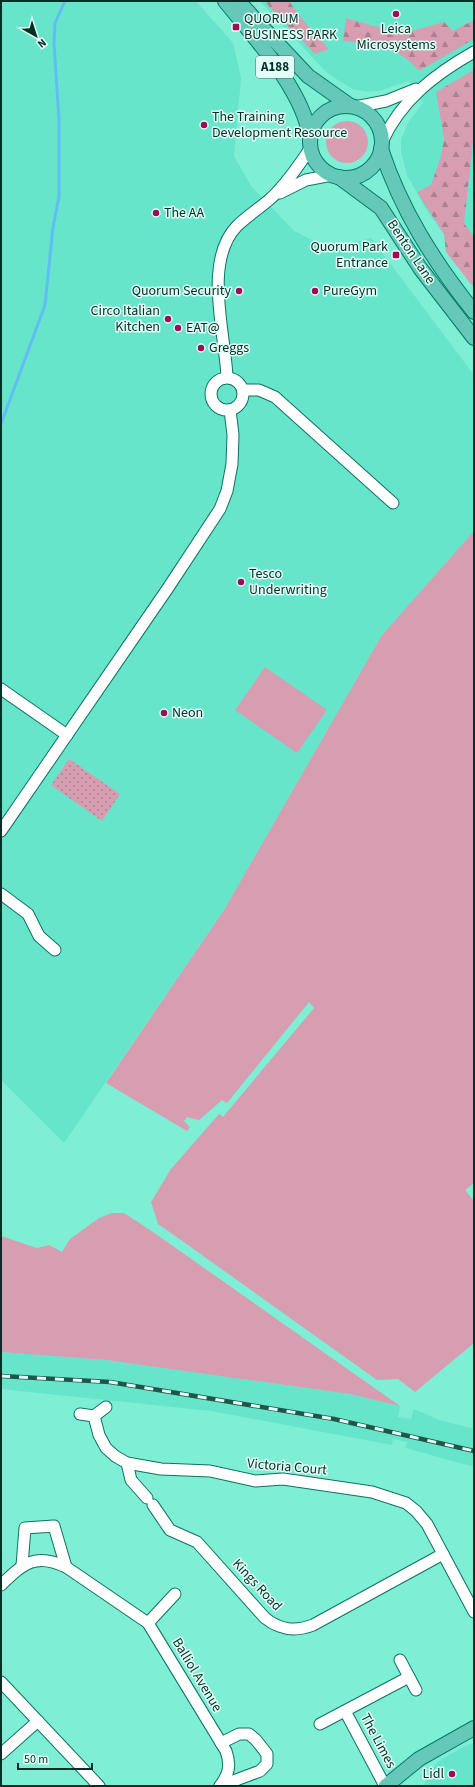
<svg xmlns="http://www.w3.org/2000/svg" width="475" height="1787" viewBox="0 0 475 1787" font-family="'Source Sans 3',sans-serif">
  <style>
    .built { fill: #66e5ca }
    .grass { fill: #d79db0 }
    .forest { fill: url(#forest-firs) }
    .park { fill: url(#park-dots) }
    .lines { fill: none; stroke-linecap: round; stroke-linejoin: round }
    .stream { stroke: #60bef5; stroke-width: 3 }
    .minor-casing { stroke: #0f7261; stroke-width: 13 }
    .major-casing { stroke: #027a67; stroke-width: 16 }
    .minor { stroke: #fff; stroke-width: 11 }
    .major { stroke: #66c8b9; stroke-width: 14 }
    .rail-casing { stroke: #20554a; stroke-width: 4.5 }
    .rail { stroke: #e1fff7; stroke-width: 3; stroke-dasharray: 9; stroke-linecap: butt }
    .poi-dot { fill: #9d0c58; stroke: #e1fff7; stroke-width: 1.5 }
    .labels { text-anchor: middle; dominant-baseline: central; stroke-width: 3; stroke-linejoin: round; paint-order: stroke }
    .shield { fill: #e1fff7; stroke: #486c65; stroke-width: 1 }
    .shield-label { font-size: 13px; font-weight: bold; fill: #072d26 }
    .poi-label { font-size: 14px; fill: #072d26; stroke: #e1fff7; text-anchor: start }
    .street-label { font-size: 14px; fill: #072d26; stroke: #e1fff7 }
  </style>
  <defs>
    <pattern id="forest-firs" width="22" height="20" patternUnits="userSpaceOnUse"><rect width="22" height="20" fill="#d79db0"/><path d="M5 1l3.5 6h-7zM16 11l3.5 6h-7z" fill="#ac808f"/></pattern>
    <pattern id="park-dots" width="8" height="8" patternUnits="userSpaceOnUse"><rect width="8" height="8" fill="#d79db0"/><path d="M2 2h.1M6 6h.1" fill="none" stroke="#ac808f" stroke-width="1.8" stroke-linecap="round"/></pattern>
  </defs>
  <rect width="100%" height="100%" fill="#7eeed5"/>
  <!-- built -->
  <g class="built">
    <path d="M 1,1 L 196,1 L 233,43 L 241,78 L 234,156 L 251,186 L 294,231 L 320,244 L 345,246 L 371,238 L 474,375 L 474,531 L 382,635 L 224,910 L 64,1143 L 1,1080 Z"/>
    <path d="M 260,1 L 474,1 L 474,267 L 446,252 L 444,234 L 427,211 L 407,175 L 401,151 L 401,140 L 409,121 L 423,103 L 409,81 L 379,91 L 367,92 L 353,89 L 341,82 L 326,72 Z"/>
    <path d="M 1,1352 L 106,1360 L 350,1394 L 400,1406 L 398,1417 L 411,1419 L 414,1409 L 439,1420 L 474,1429 L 474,1467 L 406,1448 L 407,1442 L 393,1439 L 392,1445 L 211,1411 L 1,1389 Z"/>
    <path d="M 474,1743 L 474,1786 L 423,1786 L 437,1762 L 463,1747 Z"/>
  </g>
  <!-- grass -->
  <g class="grass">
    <circle cx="347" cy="142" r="21"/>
    <path d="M 474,531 L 474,1183 L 465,1190 L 474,1201 L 474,1343 L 415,1392 L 398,1379 L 377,1380 L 181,1240 L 158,1224 L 151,1202 L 171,1169 L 219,1114 L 223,1117 L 314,1008 L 309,1002 L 227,1103 L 222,1100 L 199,1120 L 187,1117 L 184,1121 L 190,1127 L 187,1131 L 106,1083 L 224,910 L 382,635 Z"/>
    <path d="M 265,667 L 327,710 L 297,753 L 235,710 Z"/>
    <path d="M 112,1213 L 124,1213 L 153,1232 L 400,1406 L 350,1394 L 106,1360 L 1,1352 L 1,1236 L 37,1248 L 49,1245 L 62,1252 L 70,1239 L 99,1218 Z"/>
  </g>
  <!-- forest -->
  <g class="forest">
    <path d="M 264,1 L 289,1 L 302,19 L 329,49 L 315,54 Z"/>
    <path d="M 346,18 L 401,34 L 444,22 L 453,31 L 474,20 L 474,39 L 419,71 C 399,46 373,44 343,41 Z"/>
    <path d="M 474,70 L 474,133 L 464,223 L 474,237 L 474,288 L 446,252 L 444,234 L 417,192 L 431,185 L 441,156 L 444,138 L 436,92 Z"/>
  </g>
  <!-- park -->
  <path class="park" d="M 69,759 L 120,794 L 102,821 L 51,785 Z"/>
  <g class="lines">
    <!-- stream -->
    <path class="stream" d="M 1,424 L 45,305 L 53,227 L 59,197 L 59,119 L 54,43 L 55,23 L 65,1"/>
    <!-- minor casing -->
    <g class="minor-casing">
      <g id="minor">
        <path d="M 355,107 L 386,101 L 416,89"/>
        <path d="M 382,142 C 401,100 435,74 474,52"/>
        <path d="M 280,193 L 306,180 L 332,175"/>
        <path d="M 227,377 C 225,332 203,261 237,226 C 247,216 260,208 270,199 C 286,185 298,166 310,149"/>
        <circle cx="227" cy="394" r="16"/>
        <path d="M 243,390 L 259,390 L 275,397 L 393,503"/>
        <path d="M 1,689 L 67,735"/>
        <path d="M 1,831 L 168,588 L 220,509 L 227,491 L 232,464 L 233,435 L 230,410"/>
        <path d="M 1,894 L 28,914 L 39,936 L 55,950"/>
        <path d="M 80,1414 L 94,1416 L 106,1407"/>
        <path d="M 94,1416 L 99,1435 L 106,1448 L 115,1456 L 127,1463 L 161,1469 L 210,1471 L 255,1481 L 283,1479 L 372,1492 L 406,1503 L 416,1511 L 427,1524 L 474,1612"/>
        <path d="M 127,1463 L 131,1480 L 147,1498"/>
        <path d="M 153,1505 L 170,1530 L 197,1542 L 265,1618 C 280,1630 295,1632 313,1625 L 443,1554"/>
        <path d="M 22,1565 L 25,1528 L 54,1526 L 66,1567"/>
        <path d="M 1,1585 C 23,1564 35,1552 66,1567 L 148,1623 L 226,1751 C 231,1765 229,1774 220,1786"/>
        <path d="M 148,1623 L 175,1594"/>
        <path d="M 400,1660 L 416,1690"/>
        <path d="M 1,1682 L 99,1786"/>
        <path d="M 345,1711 L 385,1786"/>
        <path d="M 320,1724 L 409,1677"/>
        <path d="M 1,1754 L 38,1721"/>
        <path d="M 220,1786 L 260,1771 L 267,1764 L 267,1754 L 256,1740 L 249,1734 L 239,1734 L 221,1743"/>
      </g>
    </g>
    <!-- major casing -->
    <g class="major-casing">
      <g id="major">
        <path d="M 225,1 C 254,37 304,91 310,138"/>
        <path d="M 238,1 L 308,76 L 349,105"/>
        <circle cx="346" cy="142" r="36"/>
        <path d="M 381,149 C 401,210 434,262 474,312"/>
        <path d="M 339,177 L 381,208 L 420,268 L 474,338"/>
        <path d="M 386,1786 L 419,1759 L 474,1728"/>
      </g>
    </g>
    <!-- minor -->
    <use href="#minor" class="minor"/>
    <!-- major -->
    <use href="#major" class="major"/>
    <!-- rail casing -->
    <g class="rail-casing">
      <path id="rail" d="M 1,1376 L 110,1382 L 334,1419 L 474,1451"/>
    </g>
    <!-- rail -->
    <use href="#rail" class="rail"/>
  </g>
  <!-- markers -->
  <g class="poi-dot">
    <circle cx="396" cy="14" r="4"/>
    <rect x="232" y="23" width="8" height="8" rx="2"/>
    <circle cx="204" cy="125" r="4"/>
    <circle cx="156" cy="213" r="4"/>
    <rect x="392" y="251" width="8" height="8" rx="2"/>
    <circle cx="239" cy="291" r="4"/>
    <circle cx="315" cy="291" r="4"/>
    <circle cx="168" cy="319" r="4"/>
    <circle cx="178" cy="328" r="4"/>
    <circle cx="201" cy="348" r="4"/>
    <circle cx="241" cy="582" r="4"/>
    <circle cx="164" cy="713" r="4"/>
    <circle cx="452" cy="1774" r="4"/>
  </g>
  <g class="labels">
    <!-- shield labels -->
    <rect class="shield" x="256" y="56" width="38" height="22" rx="3"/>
    <g class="shield-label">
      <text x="275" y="67">A188</text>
    </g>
    <!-- poi labels -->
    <g class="poi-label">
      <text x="244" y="19">QUORUM<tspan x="244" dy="16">BUSINESS PARK</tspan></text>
      <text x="396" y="29" text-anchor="middle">Leica<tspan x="396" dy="16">Microsystems</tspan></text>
      <text x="212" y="117">The Training<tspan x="212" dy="16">Development Resource</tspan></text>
      <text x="164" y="213">The AA</text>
      <text x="388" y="247" text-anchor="end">Quorum Park<tspan x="388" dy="16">Entrance</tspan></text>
      <text x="231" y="291" text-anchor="end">Quorum Security</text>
      <text x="323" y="291">PureGym</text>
      <text x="160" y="311" text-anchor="end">Circo Italian<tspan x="160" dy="16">Kitchen</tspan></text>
      <text x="186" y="328">EAT@</text>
      <text x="209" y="348">Greggs</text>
      <text x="249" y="574">Tesco<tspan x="249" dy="16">Underwriting</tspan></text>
      <text x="172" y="713">Neon</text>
      <text x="444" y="1774" text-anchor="end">Lidl</text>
    </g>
    <!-- street labels -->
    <g class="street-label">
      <text transform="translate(411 252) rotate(56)">Benton Lane</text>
      <text transform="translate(287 1467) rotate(5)">Victoria Court</text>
      <text transform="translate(257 1585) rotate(47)">Kings Road</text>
      <text transform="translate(197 1675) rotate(59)">Balliol Avenue</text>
      <text transform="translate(378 1741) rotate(62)">The Limes</text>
    </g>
  </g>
  <!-- border -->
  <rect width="475" height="1787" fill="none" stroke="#072d26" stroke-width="4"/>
  <!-- north arrow -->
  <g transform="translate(36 36) rotate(141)" stroke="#e1fff7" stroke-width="3" paint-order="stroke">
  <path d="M0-3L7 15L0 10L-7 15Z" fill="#072d26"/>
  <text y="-6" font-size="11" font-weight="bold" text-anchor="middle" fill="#072d26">N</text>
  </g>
  <!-- scale -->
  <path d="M18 1763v6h74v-6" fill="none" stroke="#072d26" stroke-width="2"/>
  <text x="24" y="1763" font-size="12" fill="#072d26" stroke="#e1fff7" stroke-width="3" paint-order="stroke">50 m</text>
</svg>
